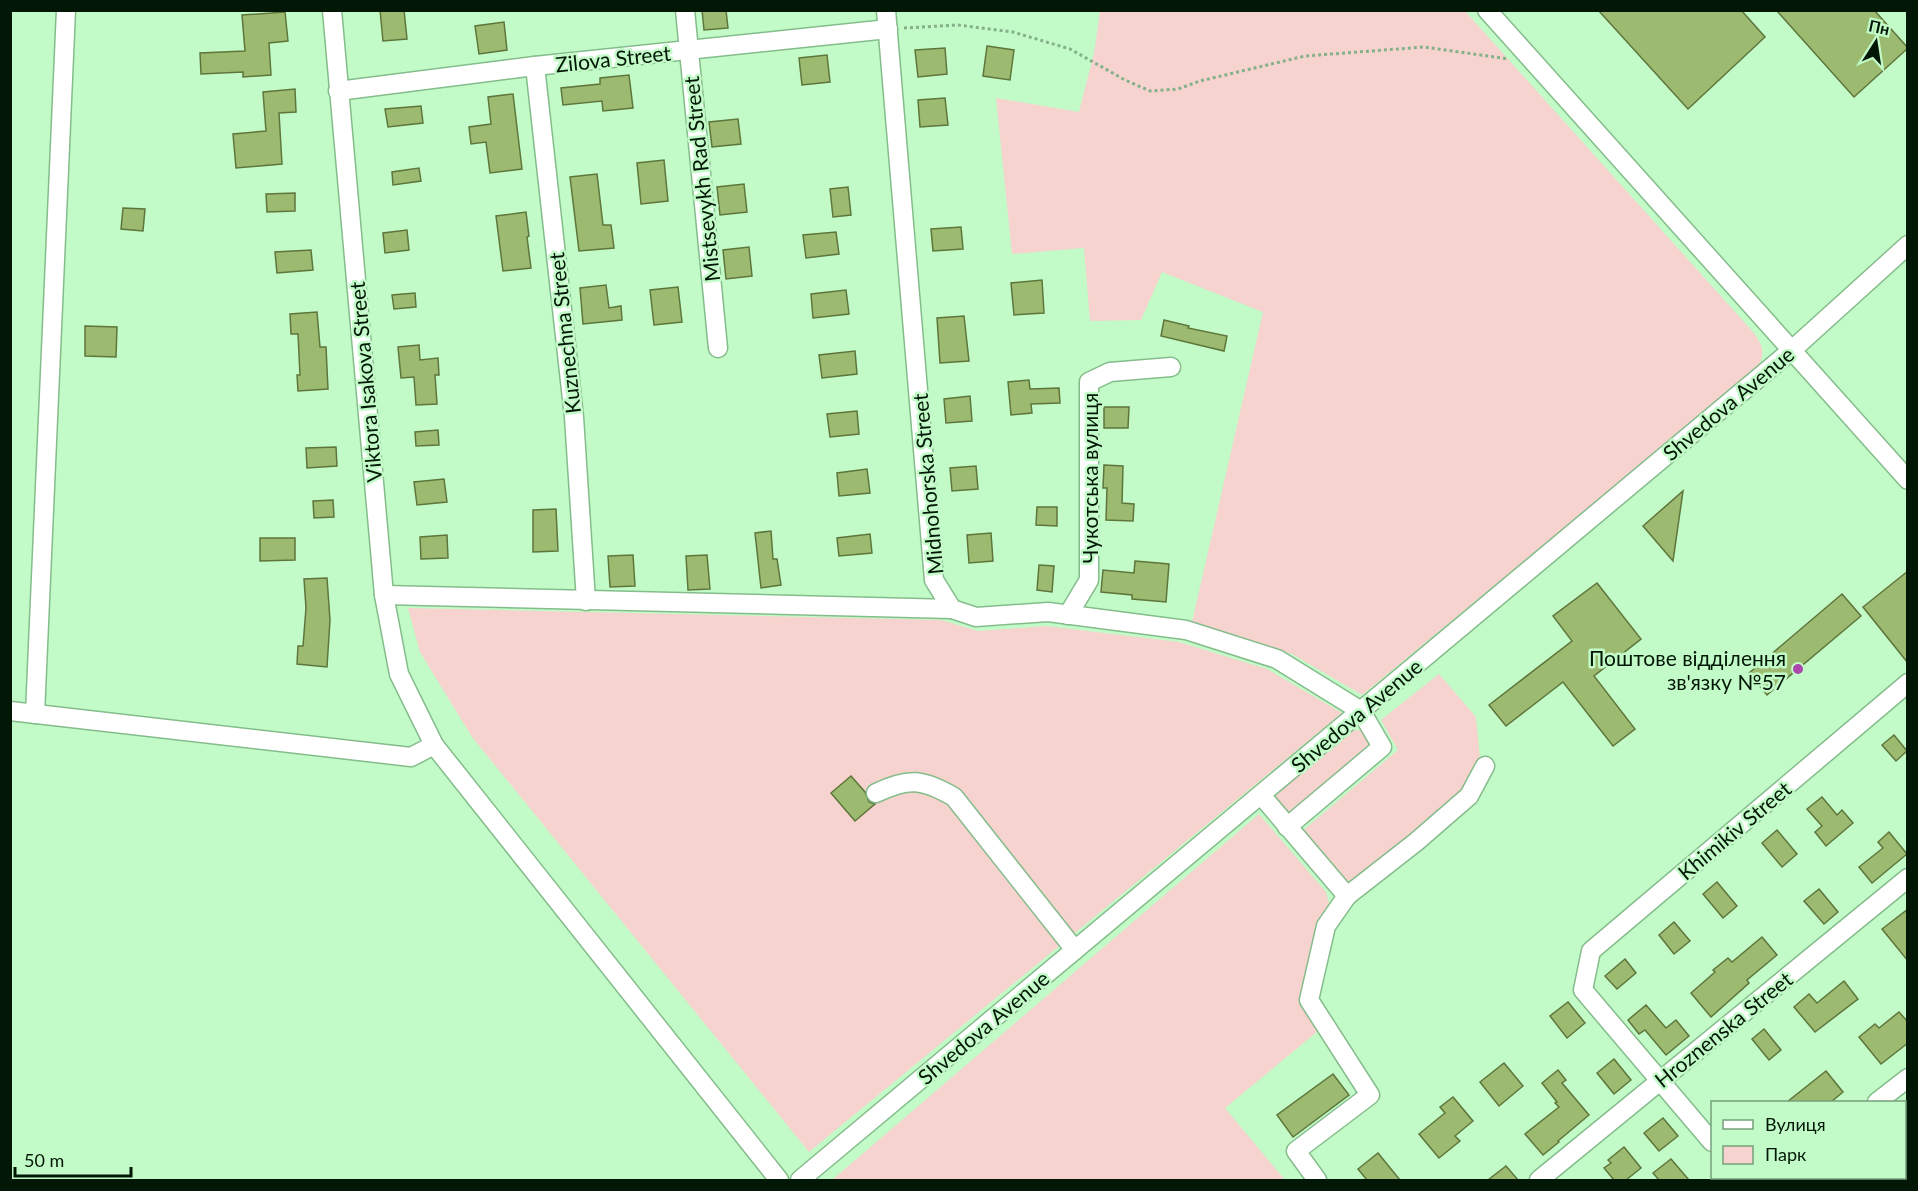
<svg xmlns="http://www.w3.org/2000/svg" width="1918" height="1191" viewBox="0 0 1918 1191" font-family="Lato,sans-serif">
  <style>
    .green { fill: #f6d3ce }
    .building { fill: #9cbb70; stroke: #5e763b; stroke-width: 1.5 }
    .lines { fill: none; stroke-linecap: round; stroke-linejoin: round }
    .minor-casing { stroke: #85bc8b; stroke-width: 21 }
    .path { stroke: #84b189; stroke-width: 3; stroke-dasharray: 3 3; stroke-linecap: butt }
    .minor { stroke: #fff; stroke-width: 18 }
    .poi-dot { fill: #ab47ac; stroke: #c2fbc8; stroke-width: 2 }
    .labels { text-anchor: middle; dominant-baseline: central; stroke-width: 5; stroke-linejoin: round; paint-order: stroke }
    .street-label { font-size: 21px; fill: #031706; stroke: #c2fbc8 }
    .poi-label { font-size: 21px; fill: #031706; stroke: #c2fbc8; text-anchor: end }
  </style>
  <rect width="100%" height="100%" fill="#c2fbc8"/>
  <!-- green -->
  <g class="green">
    <path d="M 1100,11 L 1465,11 L 1754,333 C 1764,348 1766,354 1756,369 L 1362,695 L 1292,654 L 1192,622 L 1263,312 L 1162,272 L 1141,320 L 1090,321 L 1084,248 L 1012,254 L 996,98 L 1079,112 L 1094,53 Z"/>
    <path d="M 408,608 L 941,620 L 978,631 L 1046,626 L 1179,642 L 1267,669 L 1342,713 L 809,1152 L 472,737 L 420,652 Z"/>
    <path d="M 1439,674 L 1476,717 L 1480,759 L 1478,768 L 1463,793 L 1348,887 L 1300,833 L 1398,750 L 1381,720 Z"/>
    <path d="M 1357,730 L 1365,731 L 1369,742 L 1366,750 L 1290,811 L 1286,812 L 1275,804 L 1277,793 L 1353,731 Z"/>
    <path d="M 1259,814 L 1326,892 L 1329,904 L 1327,911 L 1315,931 L 1301,999 L 1317,1032 L 1225,1108 L 1285,1180 L 832,1180 Z"/>
  </g>
  <!-- building -->
  <g class="building">
    <path d="M 380,10 L 404,10 L 407,39 L 383,41 Z"/>
    <path d="M 702,10 L 726,10 L 728,28 L 704,30 Z"/>
    <path d="M 1598,10 L 1741,10 L 1765,37 L 1688,109 Z"/>
    <path d="M 1776,10 L 1874,10 L 1908,48 L 1854,97 Z"/>
    <path d="M 285,12 L 288,41 L 269,43 L 271,75 L 243,77 L 243,72 L 201,74 L 200,53 L 245,51 L 242,15 Z"/>
    <path d="M 504,22 L 507,50 L 479,54 L 475,26 Z"/>
    <path d="M 987,46 L 1014,50 L 1010,80 L 983,76 Z"/>
    <path d="M 945,48 L 947,74 L 918,77 L 915,50 Z"/>
    <path d="M 827,55 L 830,82 L 802,85 L 799,58 Z"/>
    <path d="M 629,75 L 633,108 L 603,111 L 602,101 L 563,105 L 561,88 L 600,84 L 600,78 Z"/>
    <path d="M 295,89 L 296,112 L 279,113 L 282,164 L 236,168 L 233,134 L 266,131 L 263,92 Z"/>
    <path d="M 513,94 L 522,169 L 490,173 L 486,142 L 471,144 L 469,127 L 491,124 L 488,97 Z"/>
    <path d="M 945,98 L 948,125 L 920,127 L 918,100 Z"/>
    <path d="M 421,106 L 423,123 L 388,127 L 385,109 Z"/>
    <path d="M 738,119 L 741,144 L 712,147 L 709,122 Z"/>
    <path d="M 664,160 L 668,201 L 641,204 L 637,163 Z"/>
    <path d="M 419,168 L 421,181 L 393,185 L 392,172 Z"/>
    <path d="M 597,174 L 603,225 L 611,225 L 614,248 L 579,251 L 570,177 Z"/>
    <path d="M 744,184 L 747,212 L 720,215 L 717,187 Z"/>
    <path d="M 848,187 L 851,215 L 833,217 L 830,189 Z"/>
    <path d="M 295,193 L 295,211 L 267,212 L 266,194 Z"/>
    <path d="M 123,208 L 145,209 L 143,231 L 121,229 Z"/>
    <path d="M 526,212 L 529,236 L 527,237 L 531,268 L 503,271 L 496,216 Z"/>
    <path d="M 961,227 L 963,249 L 933,251 L 931,229 Z"/>
    <path d="M 407,230 L 409,250 L 385,253 L 383,233 Z"/>
    <path d="M 836,232 L 839,254 L 806,258 L 803,235 Z"/>
    <path d="M 749,247 L 752,276 L 726,279 L 723,250 Z"/>
    <path d="M 311,250 L 313,270 L 277,273 L 275,252 Z"/>
    <path d="M 1042,280 L 1044,313 L 1014,315 L 1011,283 Z"/>
    <path d="M 606,285 L 609,308 L 621,306 L 622,320 L 583,324 L 580,288 Z"/>
    <path d="M 678,287 L 682,322 L 654,325 L 650,290 Z"/>
    <path d="M 846,290 L 849,314 L 813,318 L 811,294 Z"/>
    <path d="M 415,293 L 416,307 L 394,309 L 392,295 Z"/>
    <path d="M 317,312 L 320,347 L 326,347 L 328,389 L 298,391 L 297,375 L 300,375 L 298,334 L 291,334 L 290,314 Z"/>
    <path d="M 964,316 L 969,361 L 940,363 L 937,318 Z"/>
    <path d="M 1164,320 L 1189,326 L 1188,328 L 1227,336 L 1224,351 L 1161,336 Z"/>
    <path d="M 85,326 L 117,327 L 116,357 L 85,356 Z"/>
    <path d="M 419,345 L 420,360 L 438,358 L 439,375 L 435,375 L 437,404 L 416,405 L 414,377 L 401,378 L 398,347 Z"/>
    <path d="M 855,351 L 857,374 L 822,378 L 819,355 Z"/>
    <path d="M 1029,380 L 1030,389 L 1059,388 L 1060,403 L 1031,404 L 1032,413 L 1011,415 L 1008,382 Z"/>
    <path d="M 970,396 L 972,421 L 946,423 L 944,399 Z"/>
    <path d="M 1104,407 L 1129,407 L 1128,428 L 1104,428 Z"/>
    <path d="M 857,411 L 859,434 L 830,437 L 827,414 Z"/>
    <path d="M 438,430 L 439,445 L 416,446 L 415,432 Z"/>
    <path d="M 336,447 L 337,466 L 307,468 L 306,448 Z"/>
    <path d="M 1104,465 L 1123,466 L 1122,503 L 1134,504 L 1133,521 L 1106,520 L 1107,488 L 1103,488 Z"/>
    <path d="M 976,466 L 978,489 L 952,491 L 950,468 Z"/>
    <path d="M 867,469 L 870,493 L 839,496 L 837,473 Z"/>
    <path d="M 444,479 L 447,502 L 417,505 L 414,482 Z"/>
    <path d="M 1683,491 L 1673,561 L 1643,526 Z"/>
    <path d="M 333,500 L 334,517 L 314,518 L 313,501 Z"/>
    <path d="M 1037,507 L 1057,507 L 1057,526 L 1036,525 Z"/>
    <path d="M 556,509 L 558,551 L 533,552 L 533,510 Z"/>
    <path d="M 771,531 L 773,559 L 777,559 L 781,585 L 761,588 L 755,533 Z"/>
    <path d="M 991,533 L 993,561 L 969,563 L 967,535 Z"/>
    <path d="M 870,534 L 872,553 L 839,556 L 837,538 Z"/>
    <path d="M 447,535 L 448,558 L 421,559 L 420,537 Z"/>
    <path d="M 260,538 L 295,538 L 295,560 L 260,561 Z"/>
    <path d="M 633,555 L 635,586 L 610,587 L 608,556 Z"/>
    <path d="M 707,555 L 710,589 L 688,590 L 686,556 Z"/>
    <path d="M 1135,561 L 1169,564 L 1166,602 L 1132,599 L 1132,595 L 1101,592 L 1103,570 L 1134,573 Z"/>
    <path d="M 1039,565 L 1054,566 L 1052,592 L 1037,590 Z"/>
    <path d="M 1908,571 L 1908,663 L 1863,607 Z"/>
    <path d="M 327,578 L 330,620 L 327,667 L 297,664 L 298,646 L 303,646 L 306,608 L 304,579 Z"/>
    <path d="M 1597,583 L 1641,639 L 1594,676 L 1635,729 L 1613,746 L 1563,682 L 1506,726 L 1489,705 L 1572,641 L 1553,616 Z"/>
    <path d="M 1842,594 L 1861,616 L 1767,695 L 1749,673 Z"/>
    <path d="M 1894,735 L 1907,751 L 1896,761 L 1882,745 Z"/>
    <path d="M 851,776 L 865,792 L 869,802 L 875,804 L 855,821 L 831,793 Z"/>
    <path d="M 1822,797 L 1837,815 L 1842,810 L 1853,823 L 1826,846 L 1815,832 L 1822,826 L 1807,809 Z"/>
    <path d="M 1777,830 L 1797,854 L 1782,867 L 1762,843 Z"/>
    <path d="M 1889,832 L 1907,854 L 1872,883 L 1859,867 L 1883,848 L 1878,842 Z"/>
    <path d="M 1717,882 L 1737,906 L 1723,918 L 1703,894 Z"/>
    <path d="M 1819,889 L 1838,912 L 1824,924 L 1804,901 Z"/>
    <path d="M 1908,909 L 1908,961 L 1882,929 Z"/>
    <path d="M 1674,922 L 1690,941 L 1674,954 L 1659,935 Z"/>
    <path d="M 1762,937 L 1777,955 L 1747,980 L 1749,983 L 1711,1017 L 1691,993 L 1715,972 L 1713,970 L 1728,958 L 1732,962 Z"/>
    <path d="M 1625,959 L 1636,973 L 1617,989 L 1605,976 Z"/>
    <path d="M 1844,981 L 1858,999 L 1815,1032 L 1794,1007 L 1809,994 L 1817,1003 Z"/>
    <path d="M 1568,1002 L 1585,1023 L 1567,1038 L 1550,1016 Z"/>
    <path d="M 1646,1005 L 1666,1028 L 1676,1020 L 1689,1036 L 1666,1055 L 1645,1030 L 1639,1034 L 1628,1020 Z"/>
    <path d="M 1899,1012 L 1908,1022 L 1908,1043 L 1881,1064 L 1859,1037 L 1875,1024 L 1879,1028 Z"/>
    <path d="M 1764,1029 L 1781,1050 L 1769,1060 L 1752,1039 Z"/>
    <path d="M 1614,1059 L 1631,1080 L 1614,1094 L 1597,1073 Z"/>
    <path d="M 1504,1063 L 1523,1086 L 1499,1106 L 1480,1082 Z"/>
    <path d="M 1558,1070 L 1566,1080 L 1562,1083 L 1589,1115 L 1558,1141 L 1559,1142 L 1543,1155 L 1525,1134 L 1559,1107 L 1555,1103 L 1557,1102 L 1542,1083 Z"/>
    <path d="M 1826,1071 L 1843,1092 L 1831,1102 L 1787,1102 Z"/>
    <path d="M 1333,1074 L 1349,1095 L 1293,1137 L 1277,1115 Z"/>
    <path d="M 1453,1097 L 1473,1121 L 1455,1136 L 1460,1141 L 1439,1158 L 1419,1134 L 1445,1113 L 1440,1107 Z"/>
    <path d="M 1663,1118 L 1678,1136 L 1659,1151 L 1644,1133 Z"/>
    <path d="M 1624,1147 L 1641,1168 L 1626,1180 L 1614,1180 L 1604,1168 L 1611,1163 L 1608,1160 Z"/>
    <path d="M 1378,1153 L 1400,1180 L 1367,1180 L 1358,1169 Z"/>
    <path d="M 1671,1159 L 1689,1180 L 1659,1180 L 1653,1173 Z"/>
    <path d="M 1506,1166 L 1518,1180 L 1488,1180 Z"/>
  </g>
  <g class="lines">
    <!-- minor casing -->
    <g class="minor-casing">
      <g id="minor">
        <path d="M 332,10 L 384,595 L 399,674 L 434,745 L 779,1180"/>
        <path d="M 685,10 L 718,348"/>
        <path d="M 886,10 L 934,580 L 952,609 L 976,617 L 1048,612 L 1186,630 L 1277,659 L 1361,711 L 1382,747 L 1287,827"/>
        <path d="M 1487,10 L 1908,480"/>
        <path d="M 535,66 L 574,417 L 586,601"/>
        <path d="M 338,91 L 535,66 L 888,29"/>
        <path d="M 384,595 L 952,609"/>
        <path d="M 1068,615 L 1089,580 L 1089,382 L 1110,372 L 1171,367"/>
        <path d="M 10,711 L 411,757 L 434,745"/>
        <path d="M 35,714 L 66,10"/>
        <path d="M 876,793 C 909,777 923,779 954,797 L 1075,950"/>
        <path d="M 1261,795 L 1347,896 L 1326,926 L 1309,1000 L 1370,1095 L 1296,1151 L 1317,1180"/>
        <path d="M 1347,896 L 1416,842 L 1469,796 L 1485,766"/>
        <path d="M 1877,1102 L 1908,1078"/>
        <path d="M 1712,1142 L 1583,990 L 1591,951 L 1908,683"/>
        <path d="M 1742,1178 L 1745,1180"/>
        <path d="M 800,1180 L 1792,350 L 1908,245"/>
        <path d="M 1539,1180 L 1908,878"/>
        <path d="M 1780,1180 L 1784,1178"/>
      </g>
    </g>
    <!-- path -->
    <path class="path" d="M 904,28 L 958,25 L 1013,32 L 1070,49 L 1125,80 L 1150,91 L 1178,89 L 1200,81 L 1305,56 L 1424,47 L 1509,59"/>
    <!-- minor -->
    <use href="#minor" class="minor"/>
  </g>
  <!-- markers -->
  <circle class="poi-dot" cx="1798" cy="669" r="6"/>
  <g class="labels">
    <!-- street labels -->
    <g class="street-label">
      <text transform="translate(613 58) rotate(-6)">Zilova Street</text>
      <text transform="translate(701 179) rotate(-96)">Mistsevykh Rad Street</text>
      <text transform="translate(564 333) rotate(-96)">Kuznechna Street</text>
      <text transform="translate(365 382) rotate(-95)">Viktora Isakova Street</text>
      <text transform="translate(1728 403) rotate(-40)">Shvedova Avenue</text>
      <text transform="translate(1089 478) rotate(-90)">Чукотська вулиця</text>
      <text transform="translate(927 484) rotate(-95)">Midnohorska Street</text>
      <text transform="translate(1356 715) rotate(-40)">Shvedova Avenue</text>
      <text transform="translate(1734 830) rotate(-40)">Khimikiv Street</text>
      <text transform="translate(983 1027) rotate(-40)">Shvedova Avenue</text>
      <text transform="translate(1723 1029) rotate(-39)">Hroznenska Street</text>
    </g>
    <!-- poi labels -->
    <g class="poi-label">
      <text x="1786" y="657">Поштове відділення<tspan x="1786" dy="24">зв'язку №57</tspan></text>
    </g>
  </g>
  <!-- border -->
  <rect width="1918" height="1191" fill="none" stroke="#031706" stroke-width="24"/>
  <!-- legend -->
  <rect x="1711" y="1101" width="195" height="78" fill="#c2fbc8" stroke="#76a07a" stroke-width="1.5"/>
  <rect x="1723" y="1120" width="30" height="9" fill="#ffffff" stroke="#76a07a" stroke-width="1.5"/>
  <text x="1765" y="1131" font-size="18" fill="#031706">Вулиця</text>
  <rect x="1723" y="1146" width="30" height="18" fill="#f6d3ce" stroke="#76a07a" stroke-width="1.5"/>
  <text x="1765" y="1161" font-size="18" fill="#031706">Парк</text>
  <!-- north arrow -->
  <g transform="translate(1876 42) rotate(12)" stroke="#c2fbc8" stroke-width="4.5" paint-order="stroke">
  <path d="M0-4.5L10 22L0 15L-10 22Z" fill="#031706"/>
  <text y="-9" font-size="16" font-weight="bold" text-anchor="middle" fill="#031706">Пн</text>
  </g>
  <!-- scale -->
  <path d="M15 1167v9h116v-9" fill="none" stroke="#031706" stroke-width="3"/>
  <text x="24" y="1167" font-size="18" fill="#031706" stroke="#c2fbc8" stroke-width="4.5" paint-order="stroke">50 m</text>
</svg>
